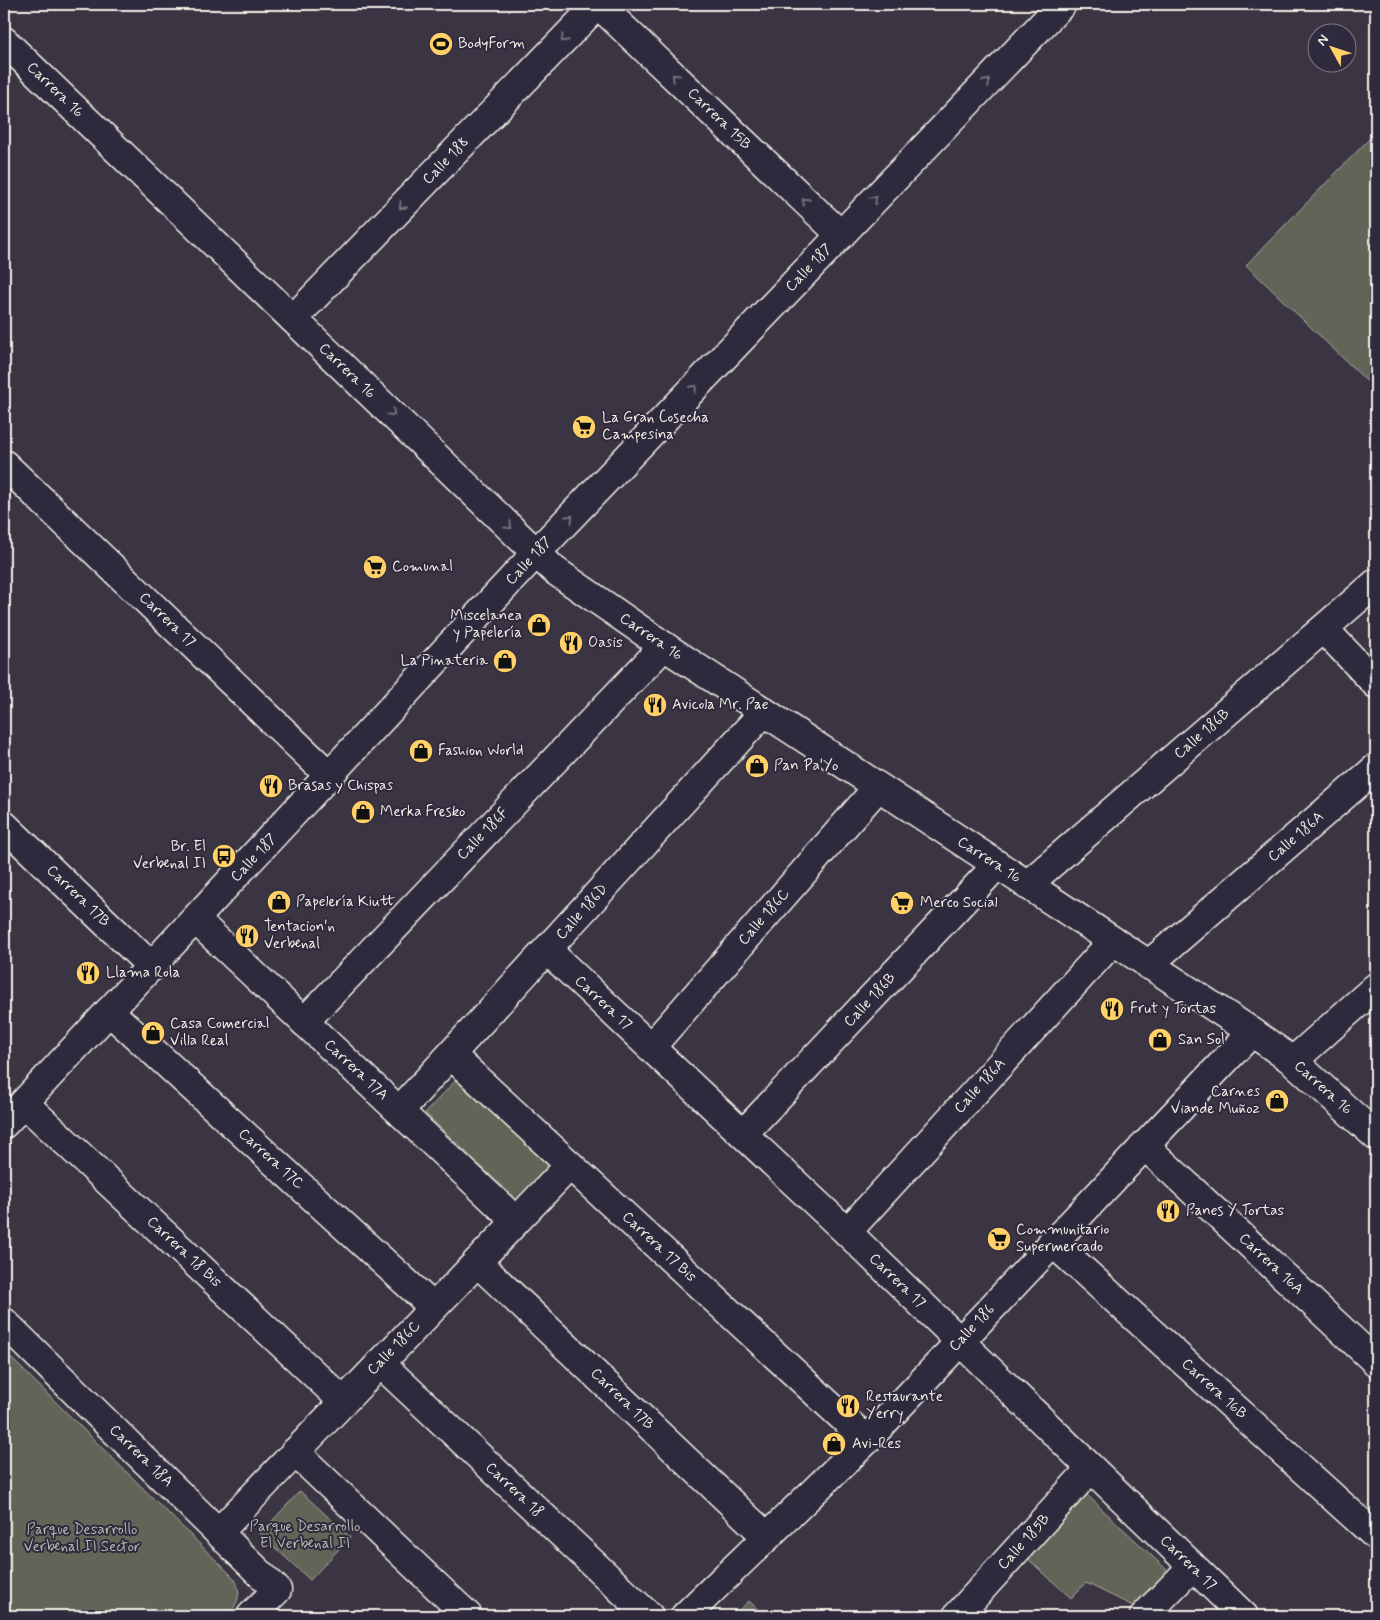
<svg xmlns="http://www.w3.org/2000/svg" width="1380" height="1620" viewBox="0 0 1380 1620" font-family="Mynerve,sans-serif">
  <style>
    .green { fill: #606558; stroke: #aaaba0 }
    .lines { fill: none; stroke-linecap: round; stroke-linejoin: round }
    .minor-casing { stroke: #f4f1e8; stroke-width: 31 }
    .minor { stroke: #2f2a3d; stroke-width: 28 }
    .oneway { stroke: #747079 }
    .labels { text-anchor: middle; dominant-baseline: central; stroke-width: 4; stroke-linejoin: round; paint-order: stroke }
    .poi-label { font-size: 15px; fill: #f4f1e8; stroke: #2f2a3d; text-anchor: start }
    .street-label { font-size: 15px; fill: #f4f1e8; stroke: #2f2a3d }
    .park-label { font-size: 15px; fill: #b9b9ae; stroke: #2f2a3d }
  </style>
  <rect width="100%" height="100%" fill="#3b3443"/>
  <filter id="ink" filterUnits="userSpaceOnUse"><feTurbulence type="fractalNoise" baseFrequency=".02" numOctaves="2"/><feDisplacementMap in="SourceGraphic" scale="10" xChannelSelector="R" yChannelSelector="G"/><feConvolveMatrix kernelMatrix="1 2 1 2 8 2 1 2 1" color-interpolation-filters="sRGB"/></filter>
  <g filter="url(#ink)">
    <!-- green -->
    <g class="green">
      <path d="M 1376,132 L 1376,390 L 1246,265 Z"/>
      <path d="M 458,1078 L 555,1171 L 523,1206 L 425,1113 Z"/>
      <path d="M 4,1351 L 234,1578 C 243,1593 238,1604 227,1616 L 4,1616 Z"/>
      <path d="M 300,1491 L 350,1537 L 310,1580 L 260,1534 Z"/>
      <path d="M 1086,1494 L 1169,1572 L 1137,1608 L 1086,1583 L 1071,1598 L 1027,1558 Z"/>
      <path d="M 749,1601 L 765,1616 L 733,1616 Z"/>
    </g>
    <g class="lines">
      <!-- minor casing -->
      <g class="minor-casing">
        <g id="minor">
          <path d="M 598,4 L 841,235"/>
          <path d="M 4,41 L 554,570 L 664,646 L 1252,1032 L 1293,1061 L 1376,1136"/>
          <path d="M 293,319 L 598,4"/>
          <path d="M 4,464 L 330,776"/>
          <path d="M 1324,629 L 1376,684"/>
          <path d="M 4,825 L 152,967"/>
          <path d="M 1027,885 L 1376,583"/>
          <path d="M 196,920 L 516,1221"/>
          <path d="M 547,950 L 847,1232 L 1244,1616"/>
          <path d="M 1148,965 L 1376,768"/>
          <path d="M 109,1011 L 433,1307"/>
          <path d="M 304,1022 L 664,646"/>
          <path d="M 651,1047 L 878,787"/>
          <path d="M 451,1055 L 867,1440"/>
          <path d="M 1293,1061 L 1376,987"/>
          <path d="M 24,1103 L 343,1401"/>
          <path d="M 399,1111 L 764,712"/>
          <path d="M 4,1124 L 536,553 L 1062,4"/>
          <path d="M 743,1134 L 997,865"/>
          <path d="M 1144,1145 L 1376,1362"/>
          <path d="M 847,1232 L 1113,941"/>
          <path d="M 1052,1242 L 1376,1536"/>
          <path d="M 477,1262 L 767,1537"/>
          <path d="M 4,1322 L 277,1590 L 251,1616"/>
          <path d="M 380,1363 L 649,1616"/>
          <path d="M 295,1452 L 468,1616"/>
          <path d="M 219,1532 L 570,1165"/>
          <path d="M 685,1616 L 867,1440 L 1252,1032"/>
          <path d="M 957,1616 L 1091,1468"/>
          <path d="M 1144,1616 L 1192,1567"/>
        </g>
      </g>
      <!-- minor -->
      <use href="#minor" class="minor"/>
    </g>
    <!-- one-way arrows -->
    <defs><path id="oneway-chevron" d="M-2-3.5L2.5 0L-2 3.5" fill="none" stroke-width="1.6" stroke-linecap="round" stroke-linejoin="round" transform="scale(1.25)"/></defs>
    <g class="oneway">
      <use href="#oneway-chevron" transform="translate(564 39) rotate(134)"/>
      <use href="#oneway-chevron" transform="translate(675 77) rotate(-136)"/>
      <use href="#oneway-chevron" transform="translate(987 82) rotate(-46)"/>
      <use href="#oneway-chevron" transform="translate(874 199) rotate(-46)"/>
      <use href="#oneway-chevron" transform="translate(805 201) rotate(-136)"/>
      <use href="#oneway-chevron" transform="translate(402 206) rotate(134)"/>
      <use href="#oneway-chevron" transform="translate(694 388) rotate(-46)"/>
      <use href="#oneway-chevron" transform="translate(392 413) rotate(44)"/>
      <use href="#oneway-chevron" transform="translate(570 518) rotate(-46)"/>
      <use href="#oneway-chevron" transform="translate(509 526) rotate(44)"/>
    </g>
  </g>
  <!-- icons -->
  <defs>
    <g id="stadium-disc" transform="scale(1.25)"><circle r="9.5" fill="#ffd166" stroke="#2f2a3d"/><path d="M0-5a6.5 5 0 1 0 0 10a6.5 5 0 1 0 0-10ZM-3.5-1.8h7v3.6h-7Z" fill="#111"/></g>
    <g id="supermarket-disc" transform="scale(1.25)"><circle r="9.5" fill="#ffd166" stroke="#2f2a3d"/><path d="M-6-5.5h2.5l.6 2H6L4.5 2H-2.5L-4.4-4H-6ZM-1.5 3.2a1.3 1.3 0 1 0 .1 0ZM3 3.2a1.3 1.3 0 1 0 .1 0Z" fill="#111"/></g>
    <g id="shop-disc" transform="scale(1.25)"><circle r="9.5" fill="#ffd166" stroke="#2f2a3d"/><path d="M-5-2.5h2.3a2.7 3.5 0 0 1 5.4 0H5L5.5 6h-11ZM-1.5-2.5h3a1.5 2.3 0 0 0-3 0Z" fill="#111"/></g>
    <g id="restaurant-disc" transform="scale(1.25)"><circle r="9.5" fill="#ffd166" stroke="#2f2a3d"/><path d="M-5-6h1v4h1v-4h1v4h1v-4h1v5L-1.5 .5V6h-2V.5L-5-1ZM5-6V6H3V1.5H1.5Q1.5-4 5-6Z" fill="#111"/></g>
    <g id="bus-disc" transform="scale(1.25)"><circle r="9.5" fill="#ffd166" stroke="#2f2a3d"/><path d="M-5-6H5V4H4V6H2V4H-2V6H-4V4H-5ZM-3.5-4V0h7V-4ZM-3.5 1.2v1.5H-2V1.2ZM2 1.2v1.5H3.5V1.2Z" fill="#111"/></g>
  </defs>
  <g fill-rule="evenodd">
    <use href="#stadium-disc" x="441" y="44"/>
    <use href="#supermarket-disc" x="584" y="427"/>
    <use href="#supermarket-disc" x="375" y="567"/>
    <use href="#shop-disc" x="539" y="625"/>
    <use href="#restaurant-disc" x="571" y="643"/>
    <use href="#shop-disc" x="505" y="661"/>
    <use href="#restaurant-disc" x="655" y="705"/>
    <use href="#shop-disc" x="421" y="751"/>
    <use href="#shop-disc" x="757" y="766"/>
    <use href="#restaurant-disc" x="271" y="786"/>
    <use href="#shop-disc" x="363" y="812"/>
    <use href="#bus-disc" x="224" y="856"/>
    <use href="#shop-disc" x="279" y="902"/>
    <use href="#supermarket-disc" x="902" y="903"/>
    <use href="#restaurant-disc" x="247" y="936"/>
    <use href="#restaurant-disc" x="88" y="973"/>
    <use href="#restaurant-disc" x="1112" y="1009"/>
    <use href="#shop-disc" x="153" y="1033"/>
    <use href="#shop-disc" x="1160" y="1040"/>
    <use href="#shop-disc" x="1277" y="1101"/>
    <use href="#restaurant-disc" x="1168" y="1211"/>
    <use href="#supermarket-disc" x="999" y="1239"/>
    <use href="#restaurant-disc" x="848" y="1406"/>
    <use href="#shop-disc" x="834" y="1444"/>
  </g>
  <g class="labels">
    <!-- poi labels -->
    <g class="poi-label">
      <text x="458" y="44">BodyForm</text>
      <text x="602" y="418">La Gran Cosecha<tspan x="602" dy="17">Campesina</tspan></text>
      <text x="392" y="567">Comunal</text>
      <text x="522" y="616" text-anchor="end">Miscelanea<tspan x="522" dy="17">y Papelería</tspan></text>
      <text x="588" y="643">Oasis</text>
      <text x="488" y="661" text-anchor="end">La Pinateria</text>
      <text x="672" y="705">Avicola Mr. Pae</text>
      <text x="438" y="751">Fashion World</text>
      <text x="774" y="766">Pan Pa'Yo</text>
      <text x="288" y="786">Brasas y Chispas</text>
      <text x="380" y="812">Merka Fresko</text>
      <text x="206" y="847" text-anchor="end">Br. El<tspan x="206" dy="17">Verbenal II</tspan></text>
      <text x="296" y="902">Papelería Kiutt</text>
      <text x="920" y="903">Merco Social</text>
      <text x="264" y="927">Tentacion'n<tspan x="264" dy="17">Verbenal</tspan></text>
      <text x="106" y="973">Llama Rola</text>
      <text x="1130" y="1009">Frut y Tortas</text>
      <text x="170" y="1024">Casa Comercial<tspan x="170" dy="17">Villa Real</tspan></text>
      <text x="1178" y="1040">San Sol</text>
      <text x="1260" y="1092" text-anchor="end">Carnes<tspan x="1260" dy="17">Viande Muñoz</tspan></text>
      <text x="1186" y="1211">Panes Y Tortas</text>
      <text x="1016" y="1230">Communitario<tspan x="1016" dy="17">Supermercado</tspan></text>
      <text x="866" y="1397">Restaurante<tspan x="866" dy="17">Yerry</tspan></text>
      <text x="852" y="1444">Avi-Res</text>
    </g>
    <!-- street labels -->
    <g class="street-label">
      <text transform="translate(55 90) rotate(44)">Carrera 16</text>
      <text transform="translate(719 119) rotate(44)">Carrera 15B</text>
      <text transform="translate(446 161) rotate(-46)">Calle 188</text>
      <text transform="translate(809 268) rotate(-46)">Calle 187</text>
      <text transform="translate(347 371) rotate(44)">Carrera 16</text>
      <text transform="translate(529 561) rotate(-47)">Calle 187</text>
      <text transform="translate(167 620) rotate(44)">Carrera 17</text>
      <text transform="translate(651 637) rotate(34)">Carrera 16</text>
      <text transform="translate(1202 734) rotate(-41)">Calle 186B</text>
      <text transform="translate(483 834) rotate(-46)">Calle 186F</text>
      <text transform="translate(1296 837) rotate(-41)">Calle 186A</text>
      <text transform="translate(254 858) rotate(-47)">Calle 187</text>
      <text transform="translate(989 860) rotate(33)">Carrera 16</text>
      <text transform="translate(78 896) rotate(44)">Carrera 17B</text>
      <text transform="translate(582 912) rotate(-48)">Calle 186D</text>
      <text transform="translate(764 917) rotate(-49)">Calle 186C</text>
      <text transform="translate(870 1000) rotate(-47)">Calle 186B</text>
      <text transform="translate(603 1003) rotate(43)">Carrera 17</text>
      <text transform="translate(356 1070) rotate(43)">Carrera 17A</text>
      <text transform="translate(980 1086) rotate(-48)">Calle 186A</text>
      <text transform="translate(1323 1088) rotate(42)">Carrera 16</text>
      <text transform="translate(271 1159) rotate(42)">Carrera 17C</text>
      <text transform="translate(659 1247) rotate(43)">Carrera 17 Bis</text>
      <text transform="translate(184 1252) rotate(43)">Carrera 18 Bis</text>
      <text transform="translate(1271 1264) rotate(43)">Carrera 16A</text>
      <text transform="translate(897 1281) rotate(44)">Carrera 17</text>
      <text transform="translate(972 1328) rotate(-47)">Calle 186</text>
      <text transform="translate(394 1348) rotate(-46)">Calle 186C</text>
      <text transform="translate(1214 1389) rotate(42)">Carrera 16B</text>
      <text transform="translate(622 1399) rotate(44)">Carrera 17B</text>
      <text transform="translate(141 1456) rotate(44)">Carrera 18A</text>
      <text transform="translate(514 1490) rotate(43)">Carrera 18</text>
      <text transform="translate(1024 1542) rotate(-48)">Calle 185B</text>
      <text transform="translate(1188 1563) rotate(44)">Carrera 17</text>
    </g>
    <!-- park labels -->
    <g class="park-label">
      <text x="305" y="1527">Parque Desarrollo<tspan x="305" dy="17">El Verbenal II</tspan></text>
      <text x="82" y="1530">Parque Desarrollo<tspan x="82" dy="17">Verbenal II Sector</tspan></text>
    </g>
  </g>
  <!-- margin -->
  <rect width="1380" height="1620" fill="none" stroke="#2f2a3d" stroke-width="20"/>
  <rect x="10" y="10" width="1360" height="1600" fill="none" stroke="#f4f1e8" stroke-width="2" filter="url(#ink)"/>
  <!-- north arrow -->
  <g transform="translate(1332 48) rotate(310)"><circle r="24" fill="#2f2a3d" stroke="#7e7a81"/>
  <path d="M0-4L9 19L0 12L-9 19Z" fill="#ffd166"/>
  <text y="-8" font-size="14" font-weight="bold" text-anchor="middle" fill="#f4f1e8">N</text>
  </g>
</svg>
